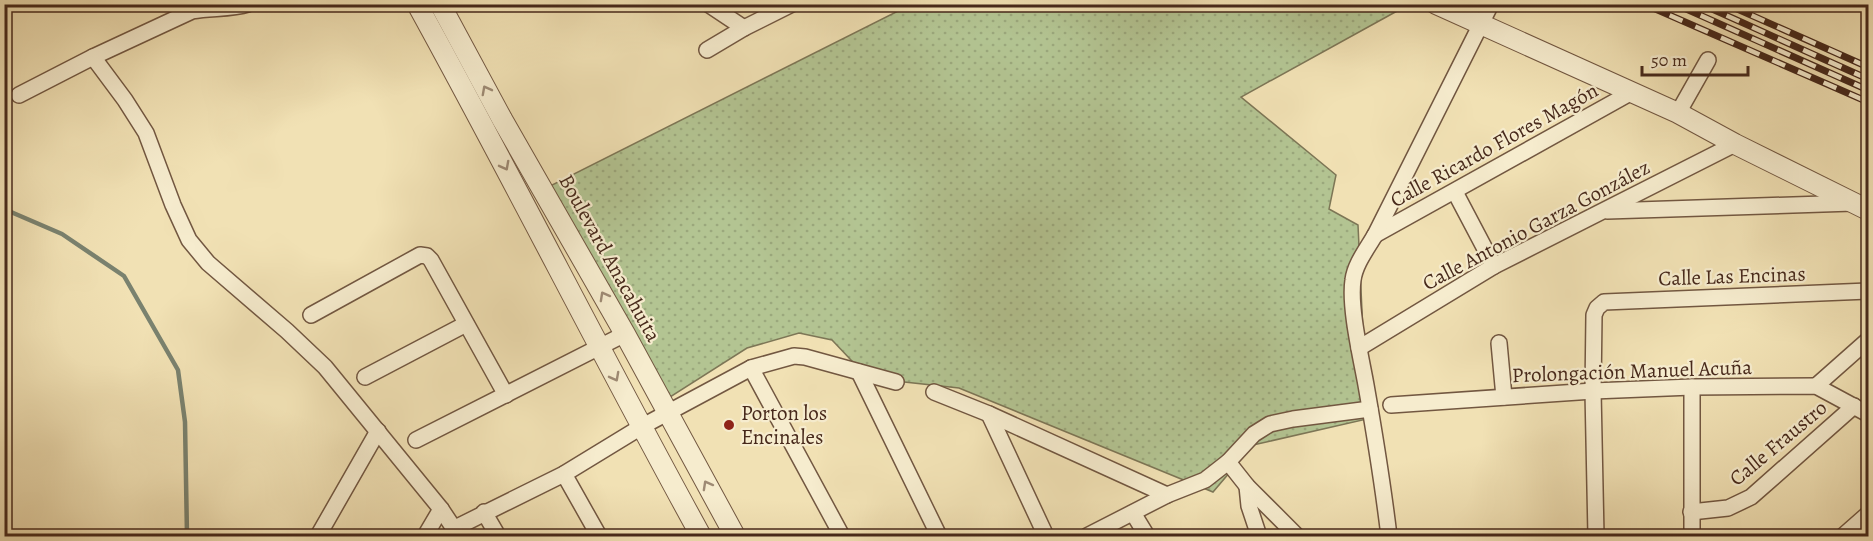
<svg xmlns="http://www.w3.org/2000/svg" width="1873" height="541" viewBox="0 0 1873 541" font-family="Alegreya,serif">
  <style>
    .grass { fill: url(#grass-dots); stroke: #7d7656; stroke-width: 1.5 }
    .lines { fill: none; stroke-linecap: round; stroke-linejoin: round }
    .stream { stroke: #7a826f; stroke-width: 4.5 }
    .minor-casing { stroke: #725741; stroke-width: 18 }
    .tertiary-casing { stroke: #725741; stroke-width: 22 }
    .minor { stroke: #f6ecce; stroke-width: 15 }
    .tertiary { stroke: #f6ecce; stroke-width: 20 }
    .rail-casing { stroke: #47291b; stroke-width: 7 }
    .rail { stroke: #f6ecce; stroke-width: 4.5; stroke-dasharray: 14; stroke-linecap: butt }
    .oneway { stroke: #9e8a74 }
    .poi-dot { fill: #8f2418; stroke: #f6ecce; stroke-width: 2 }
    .labels { text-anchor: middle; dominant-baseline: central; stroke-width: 4.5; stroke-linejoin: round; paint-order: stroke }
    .street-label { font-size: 21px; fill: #47291b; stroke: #f6ecce }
    .poi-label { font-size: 21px; fill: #47291b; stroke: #f6ecce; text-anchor: start }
  </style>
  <defs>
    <pattern id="grass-dots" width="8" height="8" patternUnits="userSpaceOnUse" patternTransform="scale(1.5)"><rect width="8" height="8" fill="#b3c492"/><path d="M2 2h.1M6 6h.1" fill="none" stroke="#9ba87d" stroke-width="1.8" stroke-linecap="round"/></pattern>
  </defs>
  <rect width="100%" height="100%" fill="#f1e1b4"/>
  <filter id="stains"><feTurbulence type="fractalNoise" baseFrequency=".00333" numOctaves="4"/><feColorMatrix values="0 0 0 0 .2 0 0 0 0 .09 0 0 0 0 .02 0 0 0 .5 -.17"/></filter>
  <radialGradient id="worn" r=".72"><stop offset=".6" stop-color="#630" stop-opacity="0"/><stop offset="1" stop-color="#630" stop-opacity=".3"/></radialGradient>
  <!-- grass -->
  <path class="grass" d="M 910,5 L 1408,5 L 1241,97 L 1336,175 L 1329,209 L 1358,225 L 1367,419 L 1253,445 L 1213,492 L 959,388 L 868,378 L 832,340 L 799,333 L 747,348 L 656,406 L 548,187 Z"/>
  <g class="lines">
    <!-- stream -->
    <path class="stream" d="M 4,209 L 62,234 L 124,276 L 178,370 L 185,422 L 187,536"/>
    <!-- minor casing -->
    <g class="minor-casing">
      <g id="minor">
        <path d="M 708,4 L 744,28"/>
        <path d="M 4,5 L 6,4"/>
        <path d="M 707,50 L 744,28 L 792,4"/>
        <path d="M 93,57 L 125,100 L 146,133 L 173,205 L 189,240 L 208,263 L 287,331 L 325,367 L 441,509 L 459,536"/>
        <path d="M 19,95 L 93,57 L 192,11 C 210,7 230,10 248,4"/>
        <path d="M 1678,113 L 1708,60"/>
        <path d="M 1455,192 L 1494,266"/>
        <path d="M 1607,211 L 1853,203"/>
        <path d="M 1375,235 L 1632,92"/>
        <path d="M 311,315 L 420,255 L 427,256 L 431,260 L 506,395"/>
        <path d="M 1499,343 L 1504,397"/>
        <path d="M 1359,348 L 1494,266 L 1735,144"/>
        <path d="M 751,368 L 842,536"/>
        <path d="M 859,372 L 939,536"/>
        <path d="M 365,377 L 466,324"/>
        <path d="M 1816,386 L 1868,340"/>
        <path d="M 934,392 L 989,414 L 1167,495"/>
        <path d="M 1391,405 L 1593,391 L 1692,387 L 1816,386 L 1868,414"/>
        <path d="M 989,414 L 1046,536"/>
        <path d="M 416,440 L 625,334"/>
        <path d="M 1228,462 L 1247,486 L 1297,536"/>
        <path d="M 564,474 L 599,536"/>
        <path d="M 1247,486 L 1249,506 L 1259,536"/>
        <path d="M 484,512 L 498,536"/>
        <path d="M 1691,512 L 1728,508 L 1751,497 L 1854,406"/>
        <path d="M 1133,513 L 1147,536"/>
        <path d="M 455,528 L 564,474 L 641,427 L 751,368 L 794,356 L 805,357 L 896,382"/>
        <path d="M 318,536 L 378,431"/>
        <path d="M 425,536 L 441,509"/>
        <path d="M 1087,536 L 1167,495 L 1205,480 L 1228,462 L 1254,434 L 1270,424 L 1293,419 L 1370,409"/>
        <path d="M 1389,536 C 1383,486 1375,436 1366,385 C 1361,357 1349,307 1353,280 C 1355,264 1367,249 1375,235 L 1491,4"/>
        <path d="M 1596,536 L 1593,391 L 1594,315 L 1597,308 L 1604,302 L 1868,291"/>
        <path d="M 1692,536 L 1692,387"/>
        <path d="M 1843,536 L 1868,514"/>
      </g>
    </g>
    <!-- tertiary casing -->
    <g class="tertiary-casing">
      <g id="tertiary">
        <path d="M 417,4 C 514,180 604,360 701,536"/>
        <path d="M 440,4 L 502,119 L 625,334 L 735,536"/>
        <path d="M 1436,4 L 1678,113 L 1735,144 L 1868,210"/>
      </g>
    </g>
    <!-- minor -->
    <use href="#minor" class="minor"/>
    <!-- tertiary -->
    <use href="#tertiary" class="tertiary"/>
    <!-- rail casing -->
    <g class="rail-casing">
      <g id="rail">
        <path d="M 1644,4 L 1868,102"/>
        <path d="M 1675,4 L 1868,90"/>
        <path d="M 1701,4 L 1868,79"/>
        <path d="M 1726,4 L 1868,67"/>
      </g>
    </g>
    <!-- rail -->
    <use href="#rail" class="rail"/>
  </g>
  <!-- one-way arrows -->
  <defs><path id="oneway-chevron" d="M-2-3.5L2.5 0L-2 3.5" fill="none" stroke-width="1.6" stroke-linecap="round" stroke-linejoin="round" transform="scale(1.5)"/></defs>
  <g class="oneway">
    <use href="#oneway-chevron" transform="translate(486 90) rotate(-118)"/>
    <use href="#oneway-chevron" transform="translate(505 166) rotate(62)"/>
    <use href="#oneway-chevron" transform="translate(604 296) rotate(-119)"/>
    <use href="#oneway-chevron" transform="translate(615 377) rotate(62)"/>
    <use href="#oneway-chevron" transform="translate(707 485) rotate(-119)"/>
  </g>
  <!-- markers -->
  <circle class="poi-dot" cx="729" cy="425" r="6"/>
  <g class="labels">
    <!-- street labels -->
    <g class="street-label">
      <text transform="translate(1494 145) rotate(-29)">Calle Ricardo Flores Magón</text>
      <text transform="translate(1536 225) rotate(-28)">Calle Antonio Garza González</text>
      <text transform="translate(610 258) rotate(61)">Boulevard Anacahuita</text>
      <text transform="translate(1732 276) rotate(-2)">Calle Las Encinas</text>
      <text transform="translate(1632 371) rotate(-2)">Prolongación Manuel Acuña</text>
      <text transform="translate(1778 443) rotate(-40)">Calle Fraustro</text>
    </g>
    <!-- poi labels -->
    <g class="poi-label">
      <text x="741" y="413">Porton los<tspan x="741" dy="24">Encinales</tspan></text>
    </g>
  </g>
  <!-- margin -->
  <rect width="1873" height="541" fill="none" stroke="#f1e1b4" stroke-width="24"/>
  <rect x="6" y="6" width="1861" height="529" fill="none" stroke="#47291b" stroke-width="3"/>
  <rect x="12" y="12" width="1849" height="517" fill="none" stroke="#47291b" stroke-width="1.5"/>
  <!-- scale -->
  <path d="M1642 66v9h106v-9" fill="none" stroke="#47291b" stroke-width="3"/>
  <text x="1651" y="66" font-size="18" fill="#47291b" stroke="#f6ecce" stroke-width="4.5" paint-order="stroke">50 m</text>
  <rect width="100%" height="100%" filter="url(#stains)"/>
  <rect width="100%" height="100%" fill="url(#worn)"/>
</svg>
